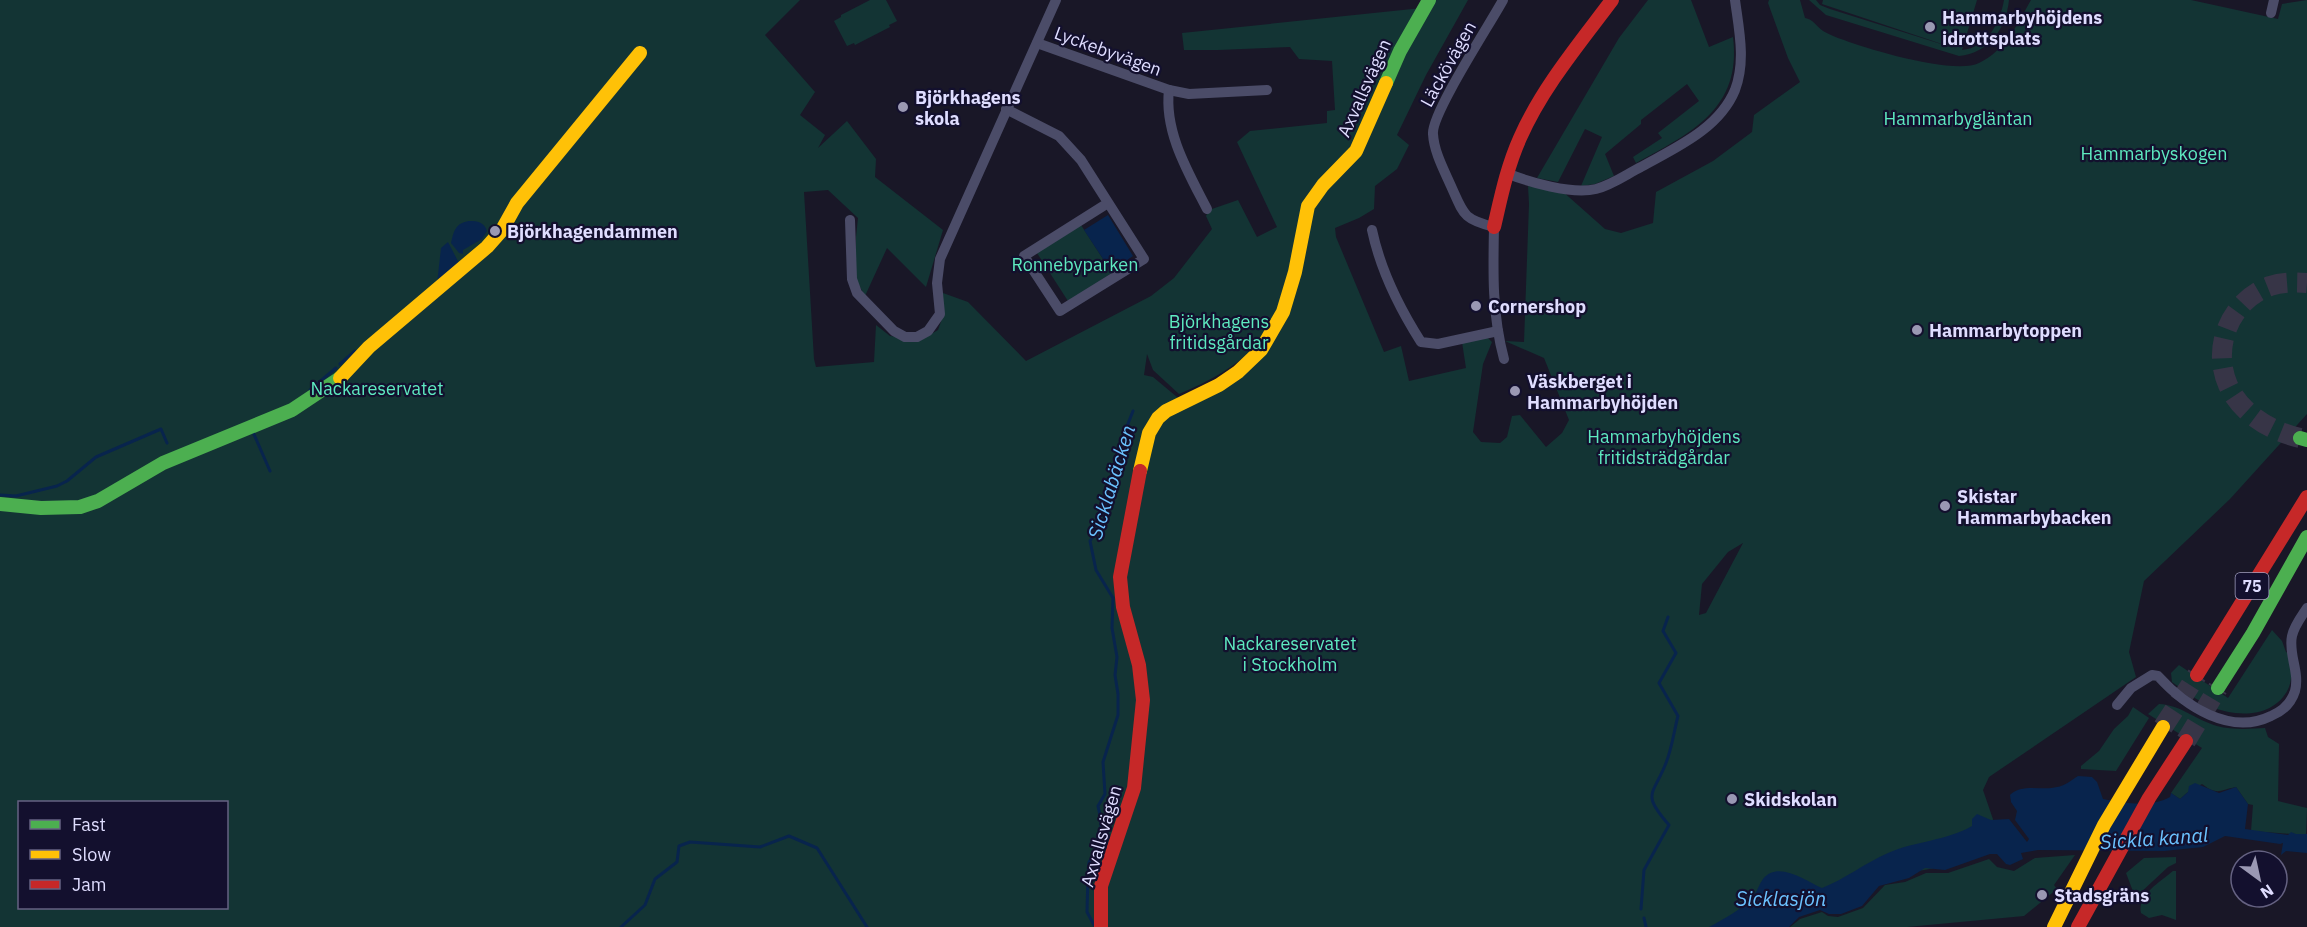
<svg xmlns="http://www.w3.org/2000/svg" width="2307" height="927" viewBox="0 0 2307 927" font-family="'IBM Plex Sans',sans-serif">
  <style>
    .green { fill: #133434; fill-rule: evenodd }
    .water { fill: #08244d }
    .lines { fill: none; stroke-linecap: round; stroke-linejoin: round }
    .stream { stroke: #08244d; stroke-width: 3 }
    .highway-tunnel { stroke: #373547; stroke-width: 20; stroke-dasharray: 20 10; stroke-linecap: butt }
    .street { stroke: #4b4c68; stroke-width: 10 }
    .fast { stroke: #4caf50; stroke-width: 14 }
    .slow { stroke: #ffc107; stroke-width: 14 }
    .jam { stroke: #c62828; stroke-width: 14 }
    .poi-dot { fill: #9a98b3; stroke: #13102e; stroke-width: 2 }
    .labels { text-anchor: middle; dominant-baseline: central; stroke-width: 4.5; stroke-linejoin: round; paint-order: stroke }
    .shield { fill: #13102e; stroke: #a2a0c0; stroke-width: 1.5 }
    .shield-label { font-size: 16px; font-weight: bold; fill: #dfddff }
    .poi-label { font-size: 18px; font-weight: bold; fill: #dfddff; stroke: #13102e; text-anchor: start }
    .street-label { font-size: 18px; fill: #dfddff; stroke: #13102e }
    .park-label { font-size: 18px; fill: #5eeac0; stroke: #13102e }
    .water-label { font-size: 20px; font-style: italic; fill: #6bc2ff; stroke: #13102e }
  </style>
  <rect width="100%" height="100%" fill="#191727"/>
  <!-- green -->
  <g class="green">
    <path d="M 0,0 L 800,0 L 765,35 L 815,92 L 800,115 L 825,135 L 818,148 L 847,121 L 876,159 L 875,177 L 943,230 L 926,287 L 887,248 L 865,296 L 856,280 L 856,237 L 858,218 L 828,190 L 804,192 L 814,359 L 816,367 L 874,362 L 876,325 L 890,336 L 921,340 L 938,330 L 943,316 L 943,293 L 968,302 L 1026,361 L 1151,296 L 1174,278 L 1212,229 L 1206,216 L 1209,210 L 1238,200 L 1257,237 L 1277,227 L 1237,142 L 1250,131 L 1327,123 L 1327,111 L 1335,110 L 1332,61 L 1299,59 L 1290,47 L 1218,50 L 1184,50 L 1182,33 L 1422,8 L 1426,0 L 1468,0 L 1426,75 L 1397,135 L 1409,145 L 1397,169 L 1375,186 L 1374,209 L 1359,218 L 1335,228 L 1336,237 L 1384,352 L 1401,346 L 1409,381 L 1466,368 L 1462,342 L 1486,336 L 1492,342 L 1483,364 L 1473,432 L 1481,442 L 1500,443 L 1507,437 L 1512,416 L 1520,415 L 1546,447 L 1562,433 L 1569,420 L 1544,358 L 1505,341 L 1524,342 L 1529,204 L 1528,186 L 1561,190 L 1605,229 L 1621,233 L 1653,223 L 1656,192 L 1713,161 L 1752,132 L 1754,115 L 1800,82 L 1788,58 L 1768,3 L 1769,0 L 1800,0 L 1805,18 C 1813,19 1816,26 1823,31 C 1829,34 1837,38 1844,40 C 1870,50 1955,75 1979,63 C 2005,51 2018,23 2031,0 L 2191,0 L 2278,19 L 2282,4 L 2307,0 L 2307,414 L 2230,499 L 2144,581 L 2129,652 L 2136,677 L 1989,777 L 1983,790 L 1996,828 L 1962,863 L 1913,872 L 1766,927 L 0,927 ZM 1260,343 L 1242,377 L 1183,402 L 1153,377 L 1144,375 L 1147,354 L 1153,370 L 1179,394 C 1210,381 1235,367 1260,343 ZM 1743,543 L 1706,613 L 1699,615 L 1702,584 L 1728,552 ZM 20,802 L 226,802 L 226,908 L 20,908 Z"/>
    <path d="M 870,0 L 886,0 L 897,21 L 889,25 L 890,27 L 855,45 L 854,43 L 847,46 L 834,21 L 841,17 L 841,15 Z"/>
    <path d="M 1648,0 L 1691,0 L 1709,47 L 1733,37 C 1742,109 1691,133 1636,163 L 1633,157 L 1662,138 L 1658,133 L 1699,101 L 1687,84 L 1641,120 L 1641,124 L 1605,154 L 1614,176 L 1595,184 L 1581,186 L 1602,137 L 1585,129 L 1558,182 L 1537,178 L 1619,38 Z"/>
    <path d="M 1809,0 L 1816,0 L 1820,5 L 1830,9 L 1960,50 L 1822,4 L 1823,0 L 1977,0 L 1962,50 C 1987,48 2000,23 2004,0 L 2009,0 C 2006,29 1989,53 1959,56 L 1826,15 Z"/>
    <path d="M 1081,225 L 1112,273 L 1068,301 L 1037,253 Z"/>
    <path d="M 2272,630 L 2282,641 L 2286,652 L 2290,654 C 2291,665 2293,676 2289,687 C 2276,717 2239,718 2212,707 C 2197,701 2185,691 2172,682 L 2171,673 L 2179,665 L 2228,698 Z"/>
    <path d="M 2159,704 C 2181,705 2196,720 2217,726 C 2232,730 2249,729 2265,728 L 2268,737 L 2279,744 L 2278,801 L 2307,808 L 2306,835 L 2251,831 L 2253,805 L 2248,804 L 2236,787 C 2219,790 2218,796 2202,784 L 2188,792 L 2180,799 L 2171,793 L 2202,748 L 2148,714 Z"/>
    <path d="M 2133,707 L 2149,718 L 2116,771 L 2081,769 L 2081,766 L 2099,751 L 2114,729 L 2128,716 Z"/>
    <path d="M 2075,855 L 2054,885 L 2057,889 L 2024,916 L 1907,927 L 1790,927 L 1800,919 L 1822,912 L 1828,916 L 1838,917 L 1863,908 L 1885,885 L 1905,882 L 1926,873 L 1948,873 L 1989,859 L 1997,867 L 2014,871 L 2035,858 Z"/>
    <path d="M 2176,857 L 2176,863 L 2168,867 L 2139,894 L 2137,895 L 2134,894 L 2126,873 L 2144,858 Z"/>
    <path d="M 2173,871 L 2176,871 L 2176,920 L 2162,915 L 2149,918 L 2141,913 C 2137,895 2160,882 2173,871 Z"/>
  </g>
  <!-- water -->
  <g class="water">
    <path d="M 1108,215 L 1133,256 L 1111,271 L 1084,230 Z"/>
    <path d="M 469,221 C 478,221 484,222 487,231 L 482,239 L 463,250 L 463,254 L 459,253 L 451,243 C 454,230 456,223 469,221 Z"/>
    <path d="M 448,242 L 460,265 L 437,284 L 441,248 Z"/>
    <path d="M 2078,776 L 2092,777 L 2097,782 L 2103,799 C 2125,803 2150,808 2170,797 L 2171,793 L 2180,799 L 2188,792 L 2189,786 L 2195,783 L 2219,793 L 2236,787 L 2248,804 L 2245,829 L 2288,835 L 2291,832 L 2296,834 L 2307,834 L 2307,853 L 2286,851 L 2281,855 L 2283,843 L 2280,844 L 2225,836 L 2203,847 L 2164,851 L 2038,850 L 2021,853 L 2023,859 L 2010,865 L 2006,864 L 1997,854 L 1990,854 L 1945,870 L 1925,868 L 1909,878 L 1879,886 L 1862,906 L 1841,914 L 1829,914 L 1820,910 L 1799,917 L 1789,927 L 1709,927 C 1724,919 1743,909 1754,895 C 1758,890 1759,884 1763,879 C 1778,860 1806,881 1822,888 C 1845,879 1865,863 1888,853 C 1915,841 1946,841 1972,826 L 1972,819 L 1977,814 L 1991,820 L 2009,819 L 2027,842 L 2029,839 L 2015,820 L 2017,811 L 2011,802 L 2010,795 C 2021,783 2043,791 2057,787 C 2064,786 2072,780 2078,776 Z"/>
  </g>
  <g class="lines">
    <!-- stream -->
    <g class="stream">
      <path d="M 340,364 L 355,351"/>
      <path d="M 310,390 L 336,368"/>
      <path d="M 253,432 L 270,471"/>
      <path d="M 0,495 L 16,496 L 57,486 L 67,481 L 96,457 L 161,429 L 167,443"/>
      <path d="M 1101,832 L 1101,820 L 1098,806 L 1105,794 L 1103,762 L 1118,715 L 1118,694 L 1115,675 L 1117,657 L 1112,628 L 1113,598 L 1096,570 L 1090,541 L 1104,519 L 1108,501 L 1107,491 L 1120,457 L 1120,444 L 1133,411"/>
      <path d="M 1641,909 L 1644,870 L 1669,825 C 1641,793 1653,796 1666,763 C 1672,748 1674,731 1678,716 L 1659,683 L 1676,653 L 1663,631 L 1668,617"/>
      <path d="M 1644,918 L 1646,927"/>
      <path d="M 1094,925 L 1087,912 L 1088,875 L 1089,862 L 1099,848 L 1099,842"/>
      <path d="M 621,927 L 645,905 L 655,879 L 677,862 L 679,846 L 690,842 L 760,847 L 789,836 L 817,848 L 867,927"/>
    </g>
    <!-- highway-tunnel -->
    <g class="highway-tunnel">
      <path d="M 2300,438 C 2271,431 2241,414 2228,385 C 2211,346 2231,300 2270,286 C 2282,282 2295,282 2307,283"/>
      <path d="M 2163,727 L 2197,675"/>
      <path d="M 2186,741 L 2218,688"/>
    </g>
    <!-- street -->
    <g class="street">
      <path d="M 1503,0 C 1490,24 1431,114 1433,134 C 1434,152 1444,170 1451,186 C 1464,215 1463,219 1494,227 C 1493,272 1492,315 1504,359"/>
      <path d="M 2271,13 L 2274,0"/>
      <path d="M 1037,43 L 1169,90 L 1189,94 L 1267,90"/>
      <path d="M 1169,90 C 1164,132 1188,172 1207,209"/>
      <path d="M 1006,109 L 1059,136 L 1081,160 L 1144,259 L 1060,311 L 1024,256 L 1108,203"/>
      <path d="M 1506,173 C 1529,182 1572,195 1596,189 C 1612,185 1627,174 1641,167 C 1675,148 1719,129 1735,90 C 1746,61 1739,30 1735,0"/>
      <path d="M 850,220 L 852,279 L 857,293 L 894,331 L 905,337 L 917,337 L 928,331 L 940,314 L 937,283 L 940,259 L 1056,0"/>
      <path d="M 1372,230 C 1380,268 1400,309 1421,342 L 1438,344 L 1498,331"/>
      <path d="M 2117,705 L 2131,688 L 2152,675 L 2158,676 C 2185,706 2230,736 2271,716 C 2283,711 2291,704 2295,691 C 2300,672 2288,654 2292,636 C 2294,626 2301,617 2307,608"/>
    </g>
    <!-- fast -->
    <g class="fast">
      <path d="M 1386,83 L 1400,51 L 1429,0"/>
      <path d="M 2300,438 L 2307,440"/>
      <path d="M 0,504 L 41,508 L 80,507 L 98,501 L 163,463 L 292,410 L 340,378"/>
      <path d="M 2218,688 L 2253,633 L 2307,537"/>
    </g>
    <!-- slow -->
    <g class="slow">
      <path d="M 340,378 L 369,347 L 487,247 L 502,230 L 517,203 L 640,53"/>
      <path d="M 1140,471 L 1149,433 L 1158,418 L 1166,411 L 1219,385 L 1238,372 L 1261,350 L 1283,312 L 1295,272 L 1308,206 L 1323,185 L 1356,151 L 1386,83"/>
      <path d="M 2054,927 L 2104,825 L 2163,727"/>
    </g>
    <!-- jam -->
    <g class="jam">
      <path d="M 1494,227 C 1501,197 1507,167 1520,138 C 1542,88 1579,44 1612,0"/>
      <path d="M 2197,675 L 2307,497"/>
      <path d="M 1101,927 L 1101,886 L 1134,788 L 1143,700 L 1139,665 L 1123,607 L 1120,577 L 1140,471"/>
      <path d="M 2078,927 L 2149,798 L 2186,741"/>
    </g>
  </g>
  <!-- markers -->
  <g class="poi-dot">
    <circle cx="1930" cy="27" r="6"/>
    <circle cx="903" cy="107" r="6"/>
    <circle cx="495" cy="231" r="6"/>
    <circle cx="1476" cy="306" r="6"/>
    <circle cx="1917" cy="330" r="6"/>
    <circle cx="1515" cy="391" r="6"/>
    <circle cx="1945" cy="506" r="6"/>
    <circle cx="1732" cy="799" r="6"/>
    <circle cx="2042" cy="895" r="6"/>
  </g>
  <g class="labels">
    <!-- shield labels -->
    <rect class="shield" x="2235.5" y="573" width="33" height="26" rx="4.5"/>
    <g class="shield-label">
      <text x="2252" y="586">75</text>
    </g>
    <!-- poi labels -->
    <g class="poi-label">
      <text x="1942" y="17">Hammarbyhöjdens<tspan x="1942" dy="21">idrottsplats</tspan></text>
      <text x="915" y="97">Björkhagens<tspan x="915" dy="21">skola</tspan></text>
      <text x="507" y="231">Björkhagendammen</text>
      <text x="1488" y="306">Cornershop</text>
      <text x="1929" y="330">Hammarbytoppen</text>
      <text x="1527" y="381">Väskberget i<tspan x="1527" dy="21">Hammarbyhöjden</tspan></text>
      <text x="1957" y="496">Skistar<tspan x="1957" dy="21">Hammarbybacken</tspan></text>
      <text x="1744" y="799">Skidskolan</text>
      <text x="2054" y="895">Stadsgräns</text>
    </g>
    <!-- street labels -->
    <g class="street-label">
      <text transform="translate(1108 51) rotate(20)">Lyckebyvägen</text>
      <text transform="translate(1448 64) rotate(-61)">Läckövägen</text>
      <text transform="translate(1364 88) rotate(-66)">Axvallsvägen</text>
      <text transform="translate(1101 836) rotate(-74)">Axvallsvägen</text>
    </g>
    <!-- park labels -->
    <g class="park-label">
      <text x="1958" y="118">Hammarbygläntan</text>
      <text x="2154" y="153">Hammarbyskogen</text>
      <text x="1075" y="264">Ronnebyparken</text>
      <text x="1219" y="321">Björkhagens<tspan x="1219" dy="21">fritidsgårdar</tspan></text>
      <text x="377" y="388">Nackareservatet</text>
      <text x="1664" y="436">Hammarbyhöjdens<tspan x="1664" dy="21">fritidsträdgårdar</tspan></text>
      <text x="1290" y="643">Nackareservatet<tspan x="1290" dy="21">i Stockholm</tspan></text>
    </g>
    <!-- water labels -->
    <g class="water-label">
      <text transform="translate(1111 482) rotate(-73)">Sicklabäcken</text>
      <text transform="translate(2154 838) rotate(-4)">Sickla kanal</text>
      <text x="1781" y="898">Sicklasjön</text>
    </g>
  </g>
  <!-- legend -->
  <rect x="18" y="801" width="210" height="108" fill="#13102e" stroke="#656282" stroke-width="1.5"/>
  <rect x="30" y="820" width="30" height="9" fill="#4caf50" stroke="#656282" stroke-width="1.5"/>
  <text x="72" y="831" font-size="18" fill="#dfddff">Fast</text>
  <rect x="30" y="850" width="30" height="9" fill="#ffc107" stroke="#656282" stroke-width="1.5"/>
  <text x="72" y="861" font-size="18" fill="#dfddff">Slow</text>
  <rect x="30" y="880" width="30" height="9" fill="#c62828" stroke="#656282" stroke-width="1.5"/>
  <text x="72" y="891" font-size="18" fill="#dfddff">Jam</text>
  <!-- north arrow -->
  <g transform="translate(2259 879) rotate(147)"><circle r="28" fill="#13102e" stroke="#656282" stroke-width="1.5"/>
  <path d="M0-4.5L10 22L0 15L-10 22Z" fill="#9a98b3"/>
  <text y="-9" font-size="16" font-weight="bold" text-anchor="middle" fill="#dfddff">N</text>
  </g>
</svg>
